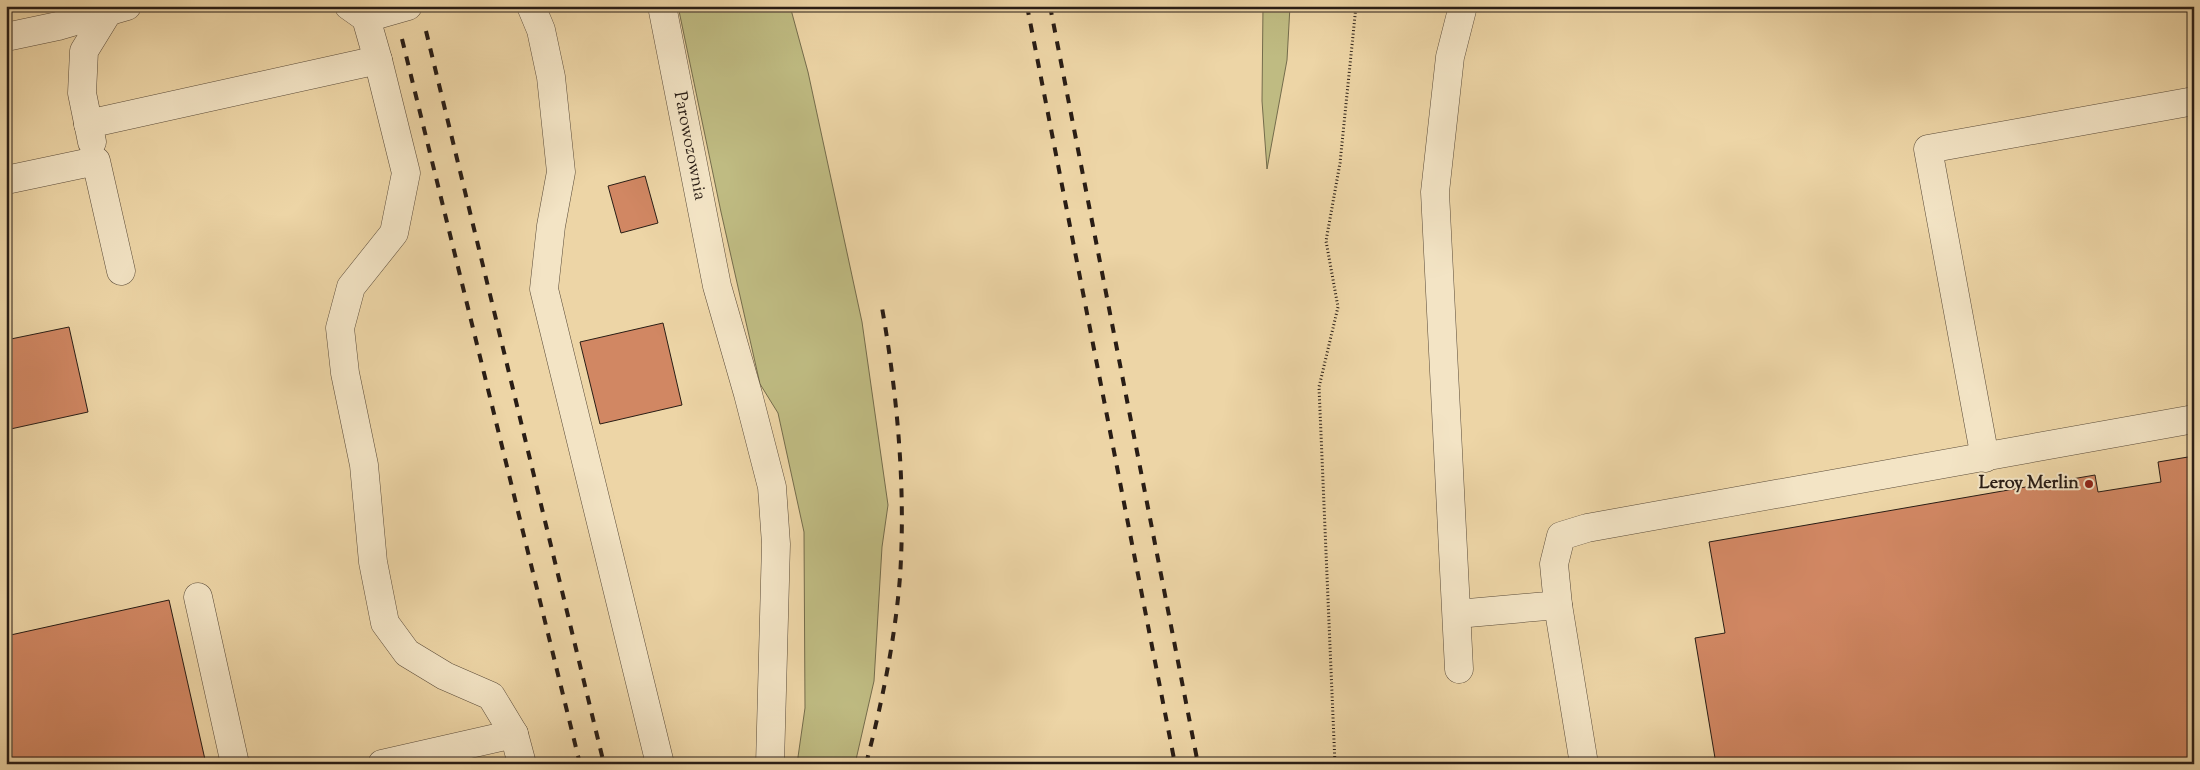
<svg xmlns="http://www.w3.org/2000/svg" width="2200" height="770" viewBox="0 0 2200 770" font-family="'Sorts Mill Goudy',serif">
  <style>
    .green { fill: #bfbb82; stroke: #746c4c }
    .building { fill: #d18763; stroke: #291d15 }
    .lines { fill: none; stroke-linecap: round; stroke-linejoin: round }
    .minor-casing { stroke: #5a4b39; stroke-width: 29 }
    .path { stroke: #291d15; stroke-width: 3; stroke-dasharray: 1 2.5; stroke-linecap: butt }
    .minor { stroke: #f3e4c5; stroke-width: 28 }
    .rail { stroke: #291d15; stroke-width: 4; stroke-dasharray: 9 9; stroke-linecap: butt }
    .poi-dot { fill: #8f2418; stroke: #f3e4c5; stroke-width: 2 }
    .labels { text-anchor: middle; dominant-baseline: central; stroke-width: 4; stroke-linejoin: round; paint-order: stroke }
    .street-label { font-size: 18px; fill: #291d15; stroke: #f3e4c5 }
    .poi-label { font-size: 18px; font-weight: bold; fill: #291d15; stroke: #f3e4c5; text-anchor: end }
  </style>
  <rect width="100%" height="100%" fill="#edd5a6"/>
  <filter id="stains"><feTurbulence type="fractalNoise" baseFrequency=".004" numOctaves="4"/><feColorMatrix values="0 0 0 0 .2 0 0 0 0 .09 0 0 0 0 .02 0 0 0 .5 -.17"/></filter>
  <radialGradient id="worn" r=".72"><stop offset=".6" stop-color="#630" stop-opacity="0"/><stop offset="1" stop-color="#630" stop-opacity=".3"/></radialGradient>
  <!-- green -->
  <g class="green">
    <path d="M 678,6 L 790,6 L 808,72 L 862,322 L 888,505 L 882,547 L 874,681 L 855,764 L 797,764 L 805,708 L 804,532 L 778,413 L 760,384 L 721,212 Z"/>
    <path d="M 1263,6 L 1290,6 L 1287,60 L 1267,169 L 1262,101 Z"/>
  </g>
  <!-- building -->
  <g class="building">
    <path d="M 645,176 L 658,223 L 621,233 L 608,186 Z"/>
    <path d="M 663,323 L 682,405 L 600,424 L 580,342 Z"/>
    <path d="M 69,327 L 88,412 L 6,430 L 6,340 Z"/>
    <path d="M 2194,456 L 2194,764 L 1716,764 L 1695,638 L 1725,633 L 1709,542 L 2095,475 L 2098,492 L 2161,482 L 2158,462 Z"/>
    <path d="M 169,600 L 206,764 L 6,764 L 6,636 Z"/>
  </g>
  <g class="lines">
    <!-- minor casing -->
    <g class="minor-casing">
      <g id="minor">
        <path d="M 349,6 L 366,18 L 408,6"/>
        <path d="M 531,6 L 541,30 L 551,77 L 561,172 L 551,226 L 544,289 L 660,764"/>
        <path d="M 662,6 L 717,286 L 748,394 L 772,487 L 776,544 L 770,764"/>
        <path d="M 366,18 L 378,60 L 406,173 L 394,233 L 351,287 L 340,328 L 345,373 L 364,465 L 373,562 L 385,623 L 407,653 L 445,676 L 491,696 L 514,734"/>
        <path d="M 6,37 L 58,26 L 127,6"/>
        <path d="M 88,124 L 378,60"/>
        <path d="M 92,142 L 82,93 L 84,51 L 108,12"/>
        <path d="M 6,180 L 96,161 L 121,271"/>
        <path d="M 1985,458 L 1928,149 L 2194,101"/>
        <path d="M 198,597 L 235,764"/>
        <path d="M 1558,605 L 1584,764"/>
        <path d="M 1457,614 L 1558,605 L 1554,564 L 1561,536 L 1587,528 L 2194,419"/>
        <path d="M 1459,669 L 1435,192 L 1450,57 L 1463,6"/>
        <path d="M 382,764 L 514,734 L 522,764"/>
      </g>
    </g>
    <!-- path -->
    <path class="path" d="M 1335,764 L 1319,387 L 1338,307 L 1326,241 L 1340,163 L 1356,6"/>
    <!-- minor -->
    <use href="#minor" class="minor"/>
    <!-- rail -->
    <g class="rail">
      <path d="M 1027,6 L 1175,764"/>
      <path d="M 1050,6 L 1198,764"/>
      <path d="M 426,31 L 604,764"/>
      <path d="M 402,39 L 580,764"/>
      <path d="M 866,764 C 882,703 895,640 900,577 C 906,486 897,391 881,302"/>
    </g>
  </g>
  <!-- markers -->
  <circle class="poi-dot" cx="2089" cy="484" r="5"/>
  <g class="labels">
    <!-- street labels -->
    <g class="street-label">
      <text transform="translate(689 146) rotate(79)">Parowozownia</text>
    </g>
    <!-- poi labels -->
    <g class="poi-label">
      <text x="2079" y="484">Leroy Merlin</text>
    </g>
  </g>
  <!-- margin -->
  <rect width="2200" height="770" fill="none" stroke="#edd5a6" stroke-width="25"/>
  <rect x="8" y="8" width="2185" height="755" fill="none" stroke="#291d15" stroke-width="2.5"/>
  <rect x="12" y="12" width="2175" height="745" fill="none" stroke="#291d15"/>
  <rect width="100%" height="100%" filter="url(#stains)"/>
  <rect width="100%" height="100%" fill="url(#worn)"/>
</svg>
